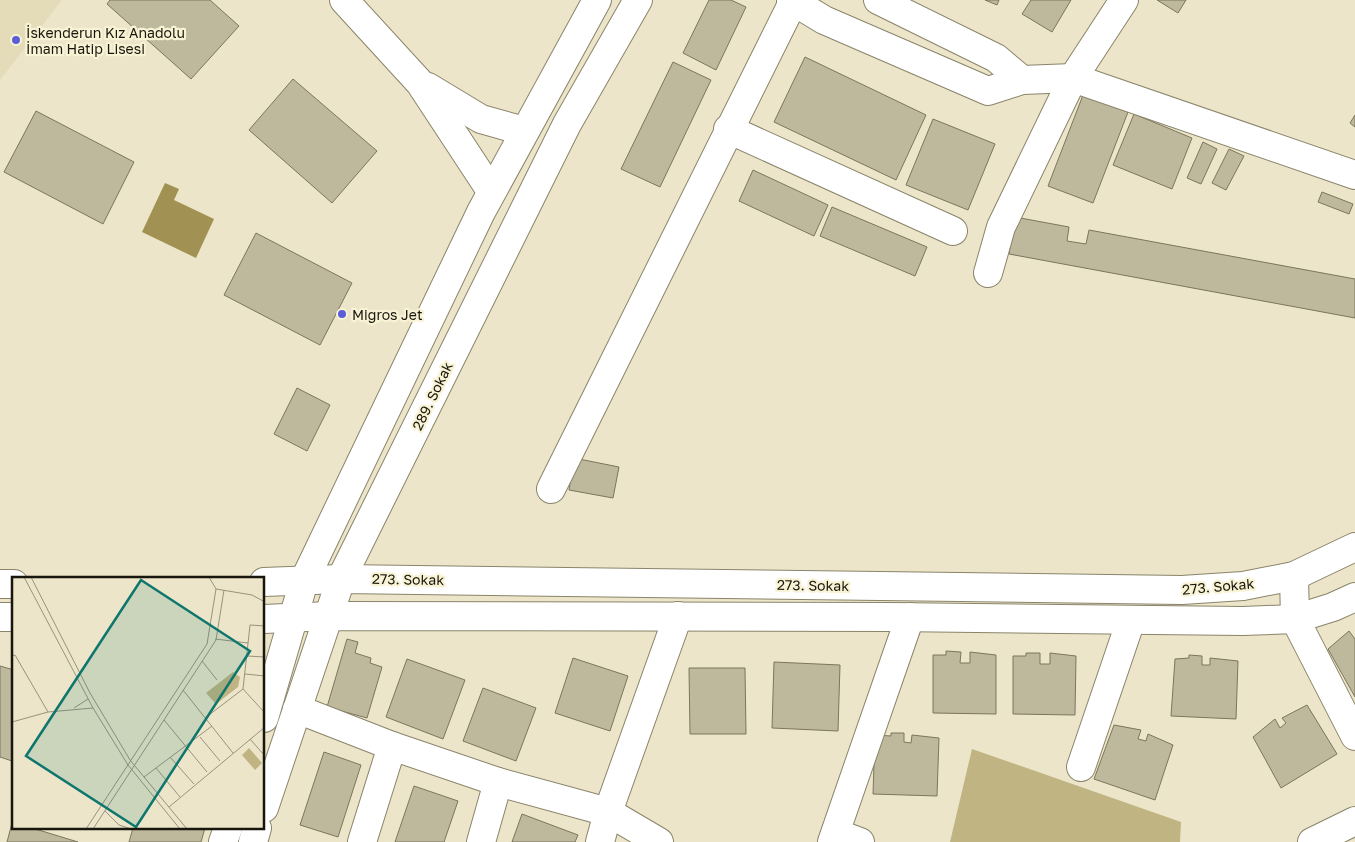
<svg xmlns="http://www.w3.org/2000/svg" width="1355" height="842" viewBox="0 0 1355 842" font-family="'Golos Text',sans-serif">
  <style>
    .built { fill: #e4dcb8 }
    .green { fill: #c0b482 }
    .water { fill: #a19253 }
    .building { fill: #beb89d; stroke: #7b765c }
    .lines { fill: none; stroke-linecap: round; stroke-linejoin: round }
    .minor-casing { stroke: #89846a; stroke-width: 30 }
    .minor { stroke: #fff; stroke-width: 28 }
    .poi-dot { fill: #5a5fd7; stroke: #f9f3d6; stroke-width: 2 }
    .labels { text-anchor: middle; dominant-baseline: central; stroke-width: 4.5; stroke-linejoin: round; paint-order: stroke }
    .poi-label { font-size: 14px; fill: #19170d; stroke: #f9f3d6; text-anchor: start }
    .street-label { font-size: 14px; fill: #19170d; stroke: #f9f3d6 }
    .inset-road { fill: none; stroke: #98937e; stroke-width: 1 }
    .view { fill: #0f766e; fill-opacity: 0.15; stroke: #0f766e; stroke-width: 2.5 }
    .inset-edge { fill: none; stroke: #19170d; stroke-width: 2.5 }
  </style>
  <rect width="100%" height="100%" fill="#ece5c9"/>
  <!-- built -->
  <path class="built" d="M 0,0 L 62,0 L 0,80 Z"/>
  <!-- green -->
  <path class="green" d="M 972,749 L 1181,822 L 1180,842 L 950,842 Z"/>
  <!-- water -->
  <path class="water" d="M 165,183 L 179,189 L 174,200 L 214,219 L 196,258 L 142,232 Z"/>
  <!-- building -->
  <g class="building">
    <path d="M 110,0 L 210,0 L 239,26 L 191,79 L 107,4 Z"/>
    <path d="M 709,0 L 731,0 L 746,7 L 716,70 L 683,53 Z"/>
    <path d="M 985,0 L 999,0 L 997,5 Z"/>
    <path d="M 1031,0 L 1071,0 L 1052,32 L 1022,14 Z"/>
    <path d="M 1157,0 L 1186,0 L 1178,13 Z"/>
    <path d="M 805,57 L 926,115 L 896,180 L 774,122 Z"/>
    <path d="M 673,62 L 711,80 L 660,187 L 621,169 Z"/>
    <path d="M 293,79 L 377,151 L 332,203 L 249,130 Z"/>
    <path d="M 1083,95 L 1128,112 L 1093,203 L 1048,186 Z"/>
    <path d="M 36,111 L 134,162 L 103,224 L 4,172 Z"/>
    <path d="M 1134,114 L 1192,138 L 1172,189 L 1113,165 Z"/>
    <path d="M 1355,115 L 1355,127 L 1350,123 Z"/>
    <path d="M 933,119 L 995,144 L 968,210 L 906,185 Z"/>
    <path d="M 1203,142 L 1217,149 L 1201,184 L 1187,178 Z"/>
    <path d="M 1229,149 L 1244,156 L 1226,190 L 1212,183 Z"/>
    <path d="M 753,170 L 828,205 L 814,236 L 739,201 Z"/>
    <path d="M 1322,192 L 1353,204 L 1349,214 L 1318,202 Z"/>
    <path d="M 832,207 L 927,247 L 915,276 L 820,236 Z"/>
    <path d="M 1015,217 L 1069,227 L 1067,241 L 1086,244 L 1089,230 L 1355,279 L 1355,318 L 1009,254 Z"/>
    <path d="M 256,233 L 352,283 L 320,345 L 224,295 Z"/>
    <path d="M 297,388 L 330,405 L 307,451 L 274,434 Z"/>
    <path d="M 574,458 L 619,467 L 613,498 L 569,490 Z"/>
    <path d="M 1349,631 L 1355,639 L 1355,697 L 1328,649 Z"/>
    <path d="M 347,639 L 358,642 L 355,653 L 371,658 L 370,663 L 382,667 L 367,718 L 327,707 Z"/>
    <path d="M 946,651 L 961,652 L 960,663 L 970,663 L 970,652 L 996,655 L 996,714 L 933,713 L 933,655 L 946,655 Z"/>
    <path d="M 1026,653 L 1040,653 L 1040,664 L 1050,664 L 1050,653 L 1076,656 L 1075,715 L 1013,714 L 1013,656 L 1026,656 Z"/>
    <path d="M 1189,655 L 1202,656 L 1202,665 L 1210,665 L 1210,658 L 1238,661 L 1236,719 L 1171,716 L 1175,659 L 1189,658 Z"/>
    <path d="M 573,658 L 628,676 L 610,731 L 555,713 Z"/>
    <path d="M 407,659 L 465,680 L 443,739 L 386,717 Z"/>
    <path d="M 774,662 L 840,665 L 838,731 L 772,728 Z"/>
    <path d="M 0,666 L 14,670 L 12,761 L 0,757 Z"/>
    <path d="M 689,668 L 745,668 L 746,734 L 690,734 Z"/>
    <path d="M 483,688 L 536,708 L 516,761 L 463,741 Z"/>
    <path d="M 1307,705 L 1337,754 L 1281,788 L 1253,737 L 1275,719 L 1280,728 L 1286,723 L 1282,718 Z"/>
    <path d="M 1114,725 L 1141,730 L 1138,739 L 1146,741 L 1148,734 L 1173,745 L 1155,800 L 1094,779 Z"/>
    <path d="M 891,733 L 904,733 L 904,742 L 911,743 L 912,735 L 939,738 L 937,796 L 873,794 L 875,735 L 891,736 Z"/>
    <path d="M 324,752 L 361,765 L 338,837 L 300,825 Z"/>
    <path d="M 414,786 L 458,801 L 444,842 L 395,842 Z"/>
    <path d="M 522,814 L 578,835 L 575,842 L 512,842 Z"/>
    <path d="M 12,823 L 14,828 L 32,828 L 78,842 L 7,842 Z"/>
    <path d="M 133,828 L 205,828 L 201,842 L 129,842 Z"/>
  </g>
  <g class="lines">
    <!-- minor casing -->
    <g class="minor-casing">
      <g id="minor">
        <path d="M 344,0 L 420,83 L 491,191"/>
        <path d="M 791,0 L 824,20 L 988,91 L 1022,80 L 1073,78 L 1355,175"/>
        <path d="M 878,0 L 996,58 L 1022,80"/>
        <path d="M 428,87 L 481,119 L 524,131"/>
        <path d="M 728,129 L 953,231"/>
        <path d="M 988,273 L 1001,227 L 1073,78 L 1124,0"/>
        <path d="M 551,489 L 794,0"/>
        <path d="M 1294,576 L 1295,619 L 1355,736"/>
        <path d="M 264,582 L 341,579 L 1182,590 L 1243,586 L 1294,576 L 1355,547"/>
        <path d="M 0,584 L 14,584"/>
        <path d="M 0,617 L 14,617"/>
        <path d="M 264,619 L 329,616 L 891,617 L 1243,621 L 1295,619 L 1333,607 L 1355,597"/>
        <path d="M 297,709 L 392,746 L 498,782 L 608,812 L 659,842"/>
        <path d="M 264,718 L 304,581 L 481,212 L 597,0"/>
        <path d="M 1081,767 L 1131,620"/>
        <path d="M 264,808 L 341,579 L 567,124 L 638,0"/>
        <path d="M 836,833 L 860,842"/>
        <path d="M 223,842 L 228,828"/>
        <path d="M 253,842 L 257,828"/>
        <path d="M 362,842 L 392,746"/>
        <path d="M 481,842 L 498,782"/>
        <path d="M 600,842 L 608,812 L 678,616"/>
        <path d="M 832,842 L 910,617"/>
        <path d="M 1312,842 L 1355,821"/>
      </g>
    </g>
    <!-- minor -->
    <use href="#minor" class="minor"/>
  </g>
  <!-- markers -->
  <g class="poi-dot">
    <circle cx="16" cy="40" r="5"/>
    <circle cx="342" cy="314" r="5"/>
  </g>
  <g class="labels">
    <!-- poi labels -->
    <g class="poi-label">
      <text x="26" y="32">İskenderun Kız Anadolu<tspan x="26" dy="16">İmam Hatip Lisesi</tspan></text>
      <text x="352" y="314">Migros Jet</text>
    </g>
    <!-- street labels -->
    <g class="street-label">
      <text transform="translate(432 396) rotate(-64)">289. Sokak</text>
      <text transform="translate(408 579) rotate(1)">273. Sokak</text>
      <text transform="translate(813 585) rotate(1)">273. Sokak</text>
      <text transform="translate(1218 586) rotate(-5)">273. Sokak</text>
    </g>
  </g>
  <!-- overview -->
  <g transform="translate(12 577)">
    <rect width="252" height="252" fill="#ece5c9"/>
    <path d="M 221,95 L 228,100 L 226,110 L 204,127 L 194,116 ZM 237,171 L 250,186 L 243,193 L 230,178 Z" fill="#c0b482"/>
    <path class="inset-road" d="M 12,0 L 81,131 L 116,188 L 168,252M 19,0 L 78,116 L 118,183 L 175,252M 197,0 L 204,12 L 240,18 L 253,25M 203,62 L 236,66M 0,79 L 3,78 L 36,135M 235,79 L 253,80M 190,84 L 205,103M 233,97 L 253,99M 231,112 L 253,136M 171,113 L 221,176M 62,131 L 76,122M 193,141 L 231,112 L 238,48 L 253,49M 152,143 L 195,195M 0,145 L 36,135 L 81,131M 188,160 L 208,184M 238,162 L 253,179M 158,180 L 182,207M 144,191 L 168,220M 132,200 L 200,149M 157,230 L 253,150M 93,234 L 107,248 L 119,252M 74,252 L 195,67 L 204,12M 81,252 L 204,63 L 212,13"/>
    <path class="view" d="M 129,3 L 238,74 L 124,250 L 14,179 Z"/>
    <rect width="252" height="252" class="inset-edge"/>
  </g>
</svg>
